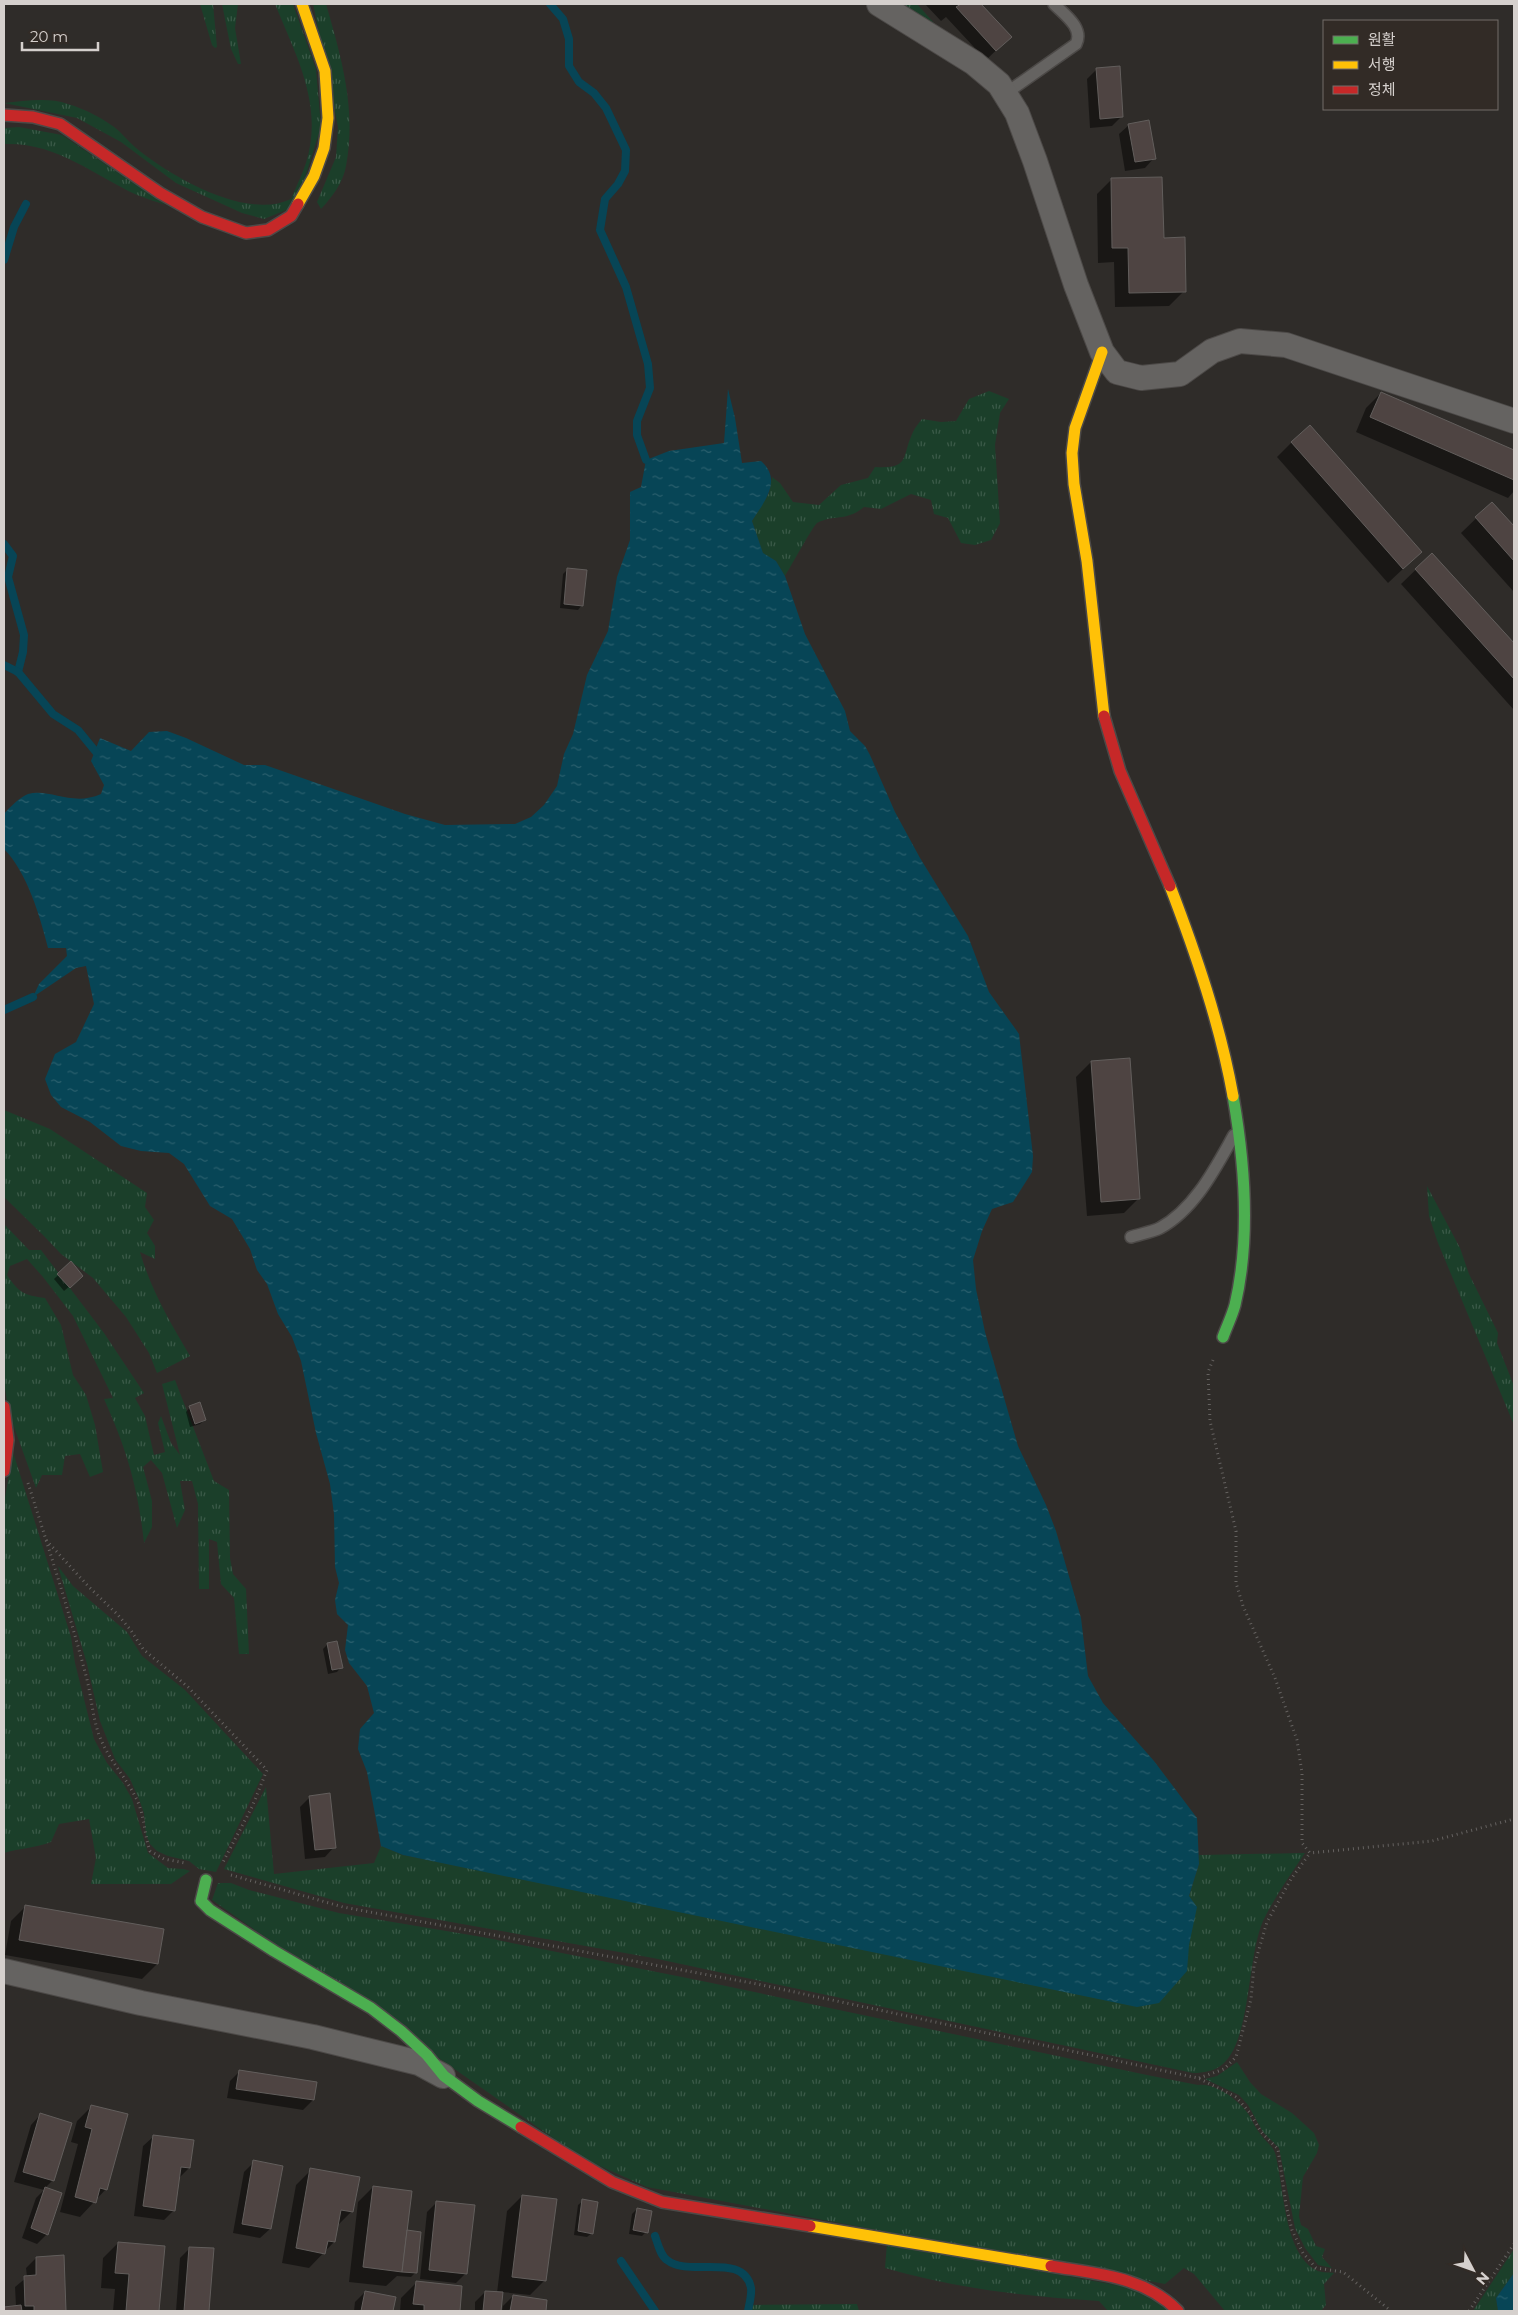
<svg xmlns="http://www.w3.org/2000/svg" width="1518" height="2315" viewBox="0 0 1518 2315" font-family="Montserrat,'Noto Sans KR',sans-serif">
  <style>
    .grass { fill: url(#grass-tufts) }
    .water { fill: url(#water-ripples) }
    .shadow { fill: #0007 }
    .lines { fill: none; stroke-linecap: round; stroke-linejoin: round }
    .stream { stroke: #074556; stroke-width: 8 }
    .building { fill: #4e4442; stroke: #625e5c }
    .lane-casing { stroke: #4c4947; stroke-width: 14 }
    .street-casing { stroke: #4c4947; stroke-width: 26 }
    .fast-casing { stroke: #4c4947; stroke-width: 14 }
    .slow-casing { stroke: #4c4947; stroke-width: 14 }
    .jam-casing { stroke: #4c4947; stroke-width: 14 }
    .path { stroke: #656260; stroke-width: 3; stroke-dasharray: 1 4; stroke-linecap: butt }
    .lane { stroke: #656361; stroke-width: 11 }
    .street { stroke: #656361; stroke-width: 24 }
    .fast { stroke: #4caf50; stroke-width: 11 }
    .slow { stroke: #ffc107; stroke-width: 11 }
    .jam { stroke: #c62828; stroke-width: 11 }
  </style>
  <defs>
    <pattern id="grass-tufts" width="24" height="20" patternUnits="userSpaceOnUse" patternTransform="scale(1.25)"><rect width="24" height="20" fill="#1b3f2a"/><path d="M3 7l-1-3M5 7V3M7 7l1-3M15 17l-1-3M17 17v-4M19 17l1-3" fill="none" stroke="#3b5a48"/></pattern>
    <pattern id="water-ripples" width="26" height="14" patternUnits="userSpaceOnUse" patternTransform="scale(1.25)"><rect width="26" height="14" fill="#074556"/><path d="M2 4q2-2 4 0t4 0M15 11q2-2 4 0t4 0" fill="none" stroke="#2a5f6d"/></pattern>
  </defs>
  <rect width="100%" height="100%" fill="#2f2c29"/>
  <!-- grass -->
  <g class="grass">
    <path d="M 200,4 L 213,4 L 217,47 L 215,48 L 212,45 Z"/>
    <path d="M 222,4 L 238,4 L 235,28 L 241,64 L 238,64 L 231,49 Z"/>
    <path d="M 275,4 L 293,4 L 316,69 L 321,127 L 296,206 L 264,219 L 242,213 L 176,183 L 121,142 L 77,118 L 4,103 C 25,101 48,97 68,104 C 85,109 105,119 119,131 C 126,138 133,146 141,152 C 176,179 247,220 291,199 C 296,187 302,175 306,163 C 324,105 296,56 275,4 Z"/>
    <path d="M 313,4 L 326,4 C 341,56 357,111 346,166 C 343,183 332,197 321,209 L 317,202 L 336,157 L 338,127 Z"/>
    <path d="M 896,4 L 917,4 L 934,23 Z"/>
    <path d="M 19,127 L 62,135 L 166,205 C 157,202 147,199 137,195 C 92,174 56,142 4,144 L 4,128 Z"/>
    <path d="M 989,391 L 1009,399 L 1000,413 L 995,445 L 1000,523 L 991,540 L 975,545 L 961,543 L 948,518 L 934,514 L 931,500 L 911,494 L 881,509 L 864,507 C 846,522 834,514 817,523 C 813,526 790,568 785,576 L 776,561 L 763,554 L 752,521 L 769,493 L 772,477 L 780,483 L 793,502 L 819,505 L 841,485 L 868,478 L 875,467 C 911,469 901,457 913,432 C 915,427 919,423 922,419 L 941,422 L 956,421 L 969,399 Z"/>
    <path d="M 4,1110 L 50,1129 L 147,1193 L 145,1207 L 154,1220 L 147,1233 L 155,1246 L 155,1259 L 140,1252 C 151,1290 170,1322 190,1356 L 157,1373 L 149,1353 L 126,1317 L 93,1278 L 61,1254 L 43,1235 L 4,1197 Z"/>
    <path d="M 1427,1186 L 1460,1248 L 1469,1274 L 1498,1333 L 1497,1343 L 1514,1386 L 1514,1425 L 1438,1243 L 1429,1216 Z"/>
    <path d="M 4,1224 L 29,1250 L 41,1250 L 104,1333 L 144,1393 L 135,1398 L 145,1416 L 154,1455 L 165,1452 L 158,1423 L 161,1416 L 171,1443 L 180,1455 L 162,1384 L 175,1380 L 214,1481 L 229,1490 L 230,1558 L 233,1574 L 246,1589 L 249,1654 L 239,1654 L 234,1598 L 221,1584 L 217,1542 L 209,1539 L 209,1589 L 199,1589 L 198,1504 L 192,1481 L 180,1481 L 185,1510 L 177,1528 L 162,1473 L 151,1460 L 143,1467 L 152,1501 L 152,1527 L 144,1543 C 138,1488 127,1450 104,1399 L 113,1398 L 73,1316 L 43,1277 L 27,1259 L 10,1266 L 7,1275 C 19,1293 24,1295 45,1298 L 61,1325 L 73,1375 L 86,1395 L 95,1425 L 103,1472 L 90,1477 L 80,1454 L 65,1456 L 62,1475 L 42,1475 L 36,1488 L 9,1413 L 4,1383 Z"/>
    <path d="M 13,1452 L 71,1637 L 75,1663 L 94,1739 L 107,1763 L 123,1783 L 132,1799 L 148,1853 L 168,1868 L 184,1869 L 190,1871 L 171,1884 L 91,1884 L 96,1858 L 89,1819 L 59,1824 L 51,1842 C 36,1848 20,1848 4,1853 L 4,1503 Z"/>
    <path d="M 58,1566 L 73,1586 L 127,1632 L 142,1656 L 185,1690 L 263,1774 L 216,1872 L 199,1869 L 189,1861 L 168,1856 L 157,1851 L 150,1844 L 146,1835 L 144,1813 L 139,1799 L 130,1779 L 115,1759 L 100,1721 L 87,1664 Z"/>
    <path d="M 266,1787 L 274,1874 L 374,1863 L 381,1846 L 403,1855 L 562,1887 L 1187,1971 L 1189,1896 L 1199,1864 L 1199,1855 L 1305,1853 C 1290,1875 1274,1898 1263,1921 C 1247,1958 1251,2037 1224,2063 C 1216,2071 1203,2073 1193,2073 L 653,1958 L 344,1903 L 224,1869 Z"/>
    <path d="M 218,1883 L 231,1883 L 249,1890 L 339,1913 L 482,1937 L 707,1982 L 1147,2075 L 1198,2085 C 1216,2083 1239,2100 1249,2115 C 1253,2122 1256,2129 1261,2135 C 1265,2141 1273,2146 1275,2153 C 1284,2184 1283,2253 1316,2270 C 1320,2273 1329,2272 1334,2273 L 1324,2284 L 1326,2305 L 1321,2311 L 1225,2311 L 1194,2274 L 1184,2268 L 1165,2284 L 647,2187 L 582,2158 L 212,1900 Z"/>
    <path d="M 1237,2062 L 1250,2082 L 1261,2094 L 1292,2113 L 1314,2133 L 1319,2145 L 1317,2153 L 1303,2177 L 1299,2216 L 1301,2225 L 1308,2229 L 1316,2246 L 1325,2249 L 1322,2257 L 1332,2268 L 1318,2265 L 1305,2248 L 1295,2228 L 1279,2148 L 1263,2132 L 1248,2105 L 1239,2095 L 1205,2079 L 1217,2076 Z"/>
    <path d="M 887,2243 L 1132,2288 L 1172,2311 L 1108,2311 L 1099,2301 C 1027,2297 954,2288 885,2268 Z"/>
    <path d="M 1514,2249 L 1514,2273 L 1496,2298 L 1498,2311 L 1473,2311 Z"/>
    <path d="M 857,2304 L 859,2311 L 746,2311 L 748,2305 Z"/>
  </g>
  <!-- water -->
  <g class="water">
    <path d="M 728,389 L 735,418 L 742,463 L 761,461 C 783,480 764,502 752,521 L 763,553 L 776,561 L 785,576 L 805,634 L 845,711 L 850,731 L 865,746 L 870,755 L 895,812 L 920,858 L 968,936 L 989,992 L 1019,1034 L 1033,1156 L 1032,1172 L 1013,1202 L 992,1209 L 982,1231 L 973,1260 L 976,1289 L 985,1332 L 1018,1446 L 1046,1505 L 1056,1531 L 1081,1618 L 1088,1676 L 1103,1703 L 1154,1761 L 1197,1818 L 1199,1864 L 1189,1896 L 1197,1907 L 1189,1945 L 1187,1971 L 1159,2003 L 1137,2007 L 403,1855 L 381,1846 L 367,1772 L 358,1749 L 360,1729 L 374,1713 L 367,1686 L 349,1663 L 345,1650 L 348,1625 L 337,1614 L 335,1600 L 339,1583 L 335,1567 L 334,1514 L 330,1484 L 316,1433 L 301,1361 L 292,1337 L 278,1314 L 267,1284 L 257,1270 L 250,1249 L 232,1219 L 210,1206 L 184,1164 L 169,1153 L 141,1151 L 121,1146 L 90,1122 L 61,1107 L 51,1095 L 45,1079 L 55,1054 L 76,1042 L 94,1004 L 86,966 L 76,968 L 33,997 L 39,984 L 67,956 L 66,948 L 48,948 C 40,916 27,872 4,849 L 4,814 C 10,807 20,797 28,794 C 50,788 72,807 101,794 L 104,785 L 91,761 L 100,738 L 131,751 L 149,732 L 167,731 L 186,738 L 244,765 L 265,765 L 405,814 L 445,825 L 515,824 L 531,817 L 544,805 L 557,786 L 564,754 L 573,734 L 587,675 L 608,631 L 617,577 L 630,540 L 630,492 L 641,487 L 646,460 L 669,451 L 724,443 Z"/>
    <path d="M 1514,2273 L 1514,2311 L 1498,2311 L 1496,2298 Z"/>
  </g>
  <!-- shadow -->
  <g class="shadow">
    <path d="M 925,4 L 979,4 L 1010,37 L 986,60 L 946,17 L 941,21 Z"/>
    <path d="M 1097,69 L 1122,116 L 1112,126 L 1090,128 L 1087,79 Z"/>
    <path d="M 1129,125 L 1154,158 L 1145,168 L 1125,171 L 1119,134 Z"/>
    <path d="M 1112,179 L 1162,239 L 1184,291 L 1169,306 L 1115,307 L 1114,262 L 1098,263 L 1097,194 Z"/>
    <path d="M 1381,393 L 1514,451 L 1514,491 L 1508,498 L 1356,432 L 1366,408 Z"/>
    <path d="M 1292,442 L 1421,552 L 1388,583 L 1277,457 Z"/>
    <path d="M 1492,503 L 1514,528 L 1514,592 L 1461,533 Z"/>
    <path d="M 1432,554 L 1514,645 L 1514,710 L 1401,584 Z"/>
    <path d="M 568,569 L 582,605 L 578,610 L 560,608 L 563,574 Z"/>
    <path d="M 1091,1062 L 1139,1198 L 1124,1213 L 1087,1216 L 1076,1077 Z"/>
    <path d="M 71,1263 L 77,1280 L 64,1291 L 54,1279 Z"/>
    <path d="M 190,1407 L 205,1420 L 200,1424 L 190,1427 L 186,1412 Z"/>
    <path d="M 336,1643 L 341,1667 L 337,1672 L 328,1674 L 323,1649 L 327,1645 Z"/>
    <path d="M 310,1797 L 334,1847 L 325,1857 L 305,1859 L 300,1807 Z"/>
    <path d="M 25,1907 L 157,1964 L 142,1979 L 5,1955 L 11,1921 Z"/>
    <path d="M 240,2071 L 316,2083 L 313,2100 L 303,2110 L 227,2098 L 230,2081 Z"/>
    <path d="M 92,2106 L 106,2189 L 80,2217 L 60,2212 L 78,2144 L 71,2142 L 77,2121 Z"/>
    <path d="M 40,2115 L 53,2180 L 45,2188 L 47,2234 L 37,2244 L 22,2238 L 36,2198 L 44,2190 L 14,2182 L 31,2125 Z"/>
    <path d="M 153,2137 L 192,2142 L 189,2168 L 179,2178 L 174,2210 L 164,2220 L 134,2216 L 143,2146 Z"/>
    <path d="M 254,2162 L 270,2229 L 260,2238 L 233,2233 L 244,2172 Z"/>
    <path d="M 311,2170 L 352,2211 L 337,2226 L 334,2242 L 309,2268 L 282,2263 L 296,2185 Z"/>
    <path d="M 373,2187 L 406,2234 L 415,2273 L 411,2277 L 397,2276 L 386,2286 L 349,2282 L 358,2202 Z"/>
    <path d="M 522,2196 L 545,2280 L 530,2295 L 502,2292 L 500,2311 L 475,2311 L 475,2302 L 485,2292 L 497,2293 L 507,2211 Z"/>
    <path d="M 583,2201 L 592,2233 L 587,2237 L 574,2235 L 578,2205 Z"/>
    <path d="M 437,2202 L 466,2273 L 456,2283 L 420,2279 L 427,2212 Z"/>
    <path d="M 637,2209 L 646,2232 L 642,2236 L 629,2234 L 632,2214 Z"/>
    <path d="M 118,2243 L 163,2247 L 157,2311 L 113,2311 L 115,2289 L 101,2288 L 103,2258 Z"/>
    <path d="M 190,2248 L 213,2250 L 208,2311 L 176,2311 L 180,2258 Z"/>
    <path d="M 63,2257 L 65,2311 L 4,2311 L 4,2308 L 16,2306 L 15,2287 L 27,2277 L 26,2268 L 36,2258 Z"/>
    <path d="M 416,2283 L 461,2287 L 458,2311 L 400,2311 L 401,2298 Z"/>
    <path d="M 365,2292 L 394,2298 L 392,2311 L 354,2311 L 355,2302 Z"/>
    <path d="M 513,2296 L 546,2301 L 544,2311 L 502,2311 L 503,2306 Z"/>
  </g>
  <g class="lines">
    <!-- stream -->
    <g class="stream">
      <path d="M 550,4 L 563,19 L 569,39 L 569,66 L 579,82 L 594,93 L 606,108 L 626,150 L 625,171 L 618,184 L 605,199 L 600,230 L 626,287 L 648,364 L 650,388 L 637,421 L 637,435 L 646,460"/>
      <path d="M 4,260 L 14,227 L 26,204"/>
      <path d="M 4,544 L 13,556 L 8,577 L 24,635 L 23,652 L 18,672"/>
      <path d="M 4,665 L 18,672 L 53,714 L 78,730 L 96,752"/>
      <path d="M 4,1010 L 33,997"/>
      <path d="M 655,2236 C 658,2244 660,2255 667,2260 C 689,2278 744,2251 751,2288 C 752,2295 749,2305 748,2311"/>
      <path d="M 621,2261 L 655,2311"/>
    </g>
  </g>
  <!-- building -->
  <g class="building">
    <path d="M 961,4 L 981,4 L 1012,37 L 996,51 L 956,7 Z"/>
    <path d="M 1120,66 L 1123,117 L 1100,119 L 1096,68 Z"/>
    <path d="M 1149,120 L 1156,159 L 1135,162 L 1128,124 Z"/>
    <path d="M 1162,177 L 1164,238 L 1185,237 L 1186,292 L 1129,293 L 1128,248 L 1112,248 L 1111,178 Z"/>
    <path d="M 1381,392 L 1514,450 L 1514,480 L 1370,417 Z"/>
    <path d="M 1310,425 L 1422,552 L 1403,569 L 1291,442 Z"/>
    <path d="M 1492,502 L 1514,526 L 1514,561 L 1475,517 Z"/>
    <path d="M 1432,553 L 1514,643 L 1514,679 L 1415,569 Z"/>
    <path d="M 567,568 L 587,570 L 583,606 L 564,604 Z"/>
    <path d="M 1130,1058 L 1140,1199 L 1101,1202 L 1091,1061 Z"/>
    <path d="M 71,1261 L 83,1276 L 70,1288 L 57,1274 Z"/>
    <path d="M 200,1402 L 206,1420 L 195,1424 L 189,1406 Z"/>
    <path d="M 337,1641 L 343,1668 L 332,1670 L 327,1643 Z"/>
    <path d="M 330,1793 L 336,1848 L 315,1850 L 309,1796 Z"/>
    <path d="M 25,1905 L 164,1929 L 158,1964 L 19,1940 Z"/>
    <path d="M 239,2070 L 317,2082 L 314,2100 L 236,2089 Z"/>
    <path d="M 91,2105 L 128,2114 L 107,2190 L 100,2188 L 96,2203 L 75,2197 L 92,2129 L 85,2127 Z"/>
    <path d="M 40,2113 L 72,2123 L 54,2181 L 23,2172 Z"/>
    <path d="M 153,2135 L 194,2140 L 190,2168 L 181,2167 L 175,2211 L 143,2206 Z"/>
    <path d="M 253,2160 L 283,2166 L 271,2229 L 242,2224 Z"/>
    <path d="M 310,2168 L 360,2177 L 353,2212 L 341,2210 L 335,2242 L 328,2241 L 325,2254 L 296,2248 Z"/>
    <path d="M 373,2186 L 412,2191 L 402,2272 L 363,2267 Z"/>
    <path d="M 45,2187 L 62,2193 L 48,2235 L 31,2228 Z"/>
    <path d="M 522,2195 L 557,2199 L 546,2281 L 512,2277 Z"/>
    <path d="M 582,2199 L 598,2202 L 593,2234 L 578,2231 Z"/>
    <path d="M 436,2201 L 475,2205 L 467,2274 L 429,2270 Z"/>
    <path d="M 637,2208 L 652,2211 L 648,2233 L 633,2230 Z"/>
    <path d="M 407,2230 L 421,2232 L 417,2273 L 402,2272 Z"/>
    <path d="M 118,2242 L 165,2246 L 159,2311 L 126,2311 L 129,2274 L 115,2273 Z"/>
    <path d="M 189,2247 L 214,2248 L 209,2311 L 184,2311 Z"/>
    <path d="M 64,2255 L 66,2311 L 34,2311 L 34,2306 L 25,2306 L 24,2276 L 36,2275 L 36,2257 Z"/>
    <path d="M 416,2281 L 462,2286 L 460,2311 L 424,2311 L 424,2305 L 413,2304 Z"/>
    <path d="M 365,2291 L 396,2297 L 393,2311 L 361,2311 Z"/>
    <path d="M 485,2291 L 503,2292 L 501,2311 L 483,2311 Z"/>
    <path d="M 513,2295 L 547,2300 L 546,2311 L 510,2311 Z"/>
    <path d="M 21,2305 L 22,2311 L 4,2311 L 4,2307 Z"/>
  </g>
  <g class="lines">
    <!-- lane casing -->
    <g class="lane-casing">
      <g id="lane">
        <path d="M 1005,94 L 1076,44 C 1084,28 1065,15 1054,4"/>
        <path d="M 1131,1237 C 1140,1234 1152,1232 1160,1228 C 1195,1209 1216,1167 1234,1135"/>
      </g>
    </g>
    <!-- street casing -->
    <g class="street-casing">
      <g id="street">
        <path d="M 879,4 L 974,63 L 999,84 L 1017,113 L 1035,161 L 1076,285 L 1102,352 L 1117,372 L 1141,378 L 1180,374 L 1212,351 L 1240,341 L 1286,345 L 1514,421"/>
        <path d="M 4,1971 L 141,2003 L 313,2037 L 419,2063 L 443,2076"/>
      </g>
    </g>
    <!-- fast casing -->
    <g class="fast-casing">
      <g id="fast">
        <path d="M 1223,1337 C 1227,1326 1232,1316 1235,1305 C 1251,1237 1245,1164 1233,1096"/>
        <path d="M 206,1880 L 201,1901 L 210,1910 L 274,1951 L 371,2008 L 401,2031 L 427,2055 L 444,2076 L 478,2101 L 521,2127"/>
      </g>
    </g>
    <!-- slow casing -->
    <g class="slow-casing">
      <g id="slow">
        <path d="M 298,204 L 314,176 L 324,148 L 328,118 L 325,71 L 302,4"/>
        <path d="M 1102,352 L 1075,428 L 1072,453 L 1074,484 L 1087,561 L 1104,716"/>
        <path d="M 1170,886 C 1196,954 1220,1024 1233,1096"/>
        <path d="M 810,2226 L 1051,2266"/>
      </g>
    </g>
    <!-- jam casing -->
    <g class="jam-casing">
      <g id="jam">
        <path d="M 4,115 L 33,117 L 60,124 L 160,193 L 202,217 L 246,233 L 268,230 L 291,216 L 298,204"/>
        <path d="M 1104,716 L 1120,771 L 1170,886"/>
        <path d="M 4,1407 L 8,1440 L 4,1471"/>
        <path d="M 521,2127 L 612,2182 L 662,2202 L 810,2226"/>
        <path d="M 1051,2266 C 1096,2274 1144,2276 1178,2311"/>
      </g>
    </g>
    <!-- path -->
    <g class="path">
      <path d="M 1213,1360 L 1208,1372 L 1210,1421 L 1236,1531 L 1236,1583 L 1243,1606 L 1275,1678 L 1297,1740 L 1302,1773 L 1302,1843 L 1310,1853 L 1432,1841 L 1514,1819"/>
      <path d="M 28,1483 C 48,1546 68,1608 85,1672 C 91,1692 92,1715 99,1735 C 108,1759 126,1777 137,1800 C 145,1817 144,1834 150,1851 L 164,1859 L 185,1863"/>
      <path d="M 46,1540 L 89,1587 L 117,1614 L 130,1629 L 143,1649 L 188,1687 L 267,1770 L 252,1807 L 223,1862"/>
      <path d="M 231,1875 L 343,1907 L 757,1984 L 1198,2078 L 1236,2097 L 1250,2113 L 1261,2132 L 1278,2149 L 1286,2205 L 1292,2230 L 1303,2253 L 1316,2268 L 1343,2272 L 1391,2311"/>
      <path d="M 1199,2078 L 1224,2069 L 1236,2057 L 1251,1999 L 1254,1966 L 1267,1922 L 1291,1879 L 1310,1853"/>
      <path d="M 1469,2311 L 1514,2244"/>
    </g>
    <!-- lane -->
    <use href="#lane" class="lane"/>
    <!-- street -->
    <use href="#street" class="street"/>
    <!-- fast -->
    <use href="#fast" class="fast"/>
    <!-- slow -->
    <use href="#slow" class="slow"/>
    <!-- jam -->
    <use href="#jam" class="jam"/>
  </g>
  <!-- border -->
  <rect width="1518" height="2315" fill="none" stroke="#d5d0cd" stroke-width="10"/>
  <!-- legend -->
  <rect x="1323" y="20" width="175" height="90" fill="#322b26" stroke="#736d69"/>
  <rect x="1333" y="36" width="25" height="8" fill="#4caf50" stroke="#736d69"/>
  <text x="1368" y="45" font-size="15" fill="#d5d0cd">원활</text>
  <rect x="1333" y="61" width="25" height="8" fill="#ffc107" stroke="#736d69"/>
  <text x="1368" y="70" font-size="15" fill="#d5d0cd">서행</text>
  <rect x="1333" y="86" width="25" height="8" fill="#c62828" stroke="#736d69"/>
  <text x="1368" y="95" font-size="15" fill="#d5d0cd">정체</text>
  <!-- north arrow -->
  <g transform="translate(1473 2270) rotate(131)" stroke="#322b26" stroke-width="4" paint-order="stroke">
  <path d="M0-4L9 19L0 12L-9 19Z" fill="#d5d0cd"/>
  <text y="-8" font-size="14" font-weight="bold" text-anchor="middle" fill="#d5d0cd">N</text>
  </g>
  <!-- scale -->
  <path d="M22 42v8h76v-8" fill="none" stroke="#d5d0cd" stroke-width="2.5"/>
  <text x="30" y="42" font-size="15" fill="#d5d0cd" stroke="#322b26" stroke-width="4" paint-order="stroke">20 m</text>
</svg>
